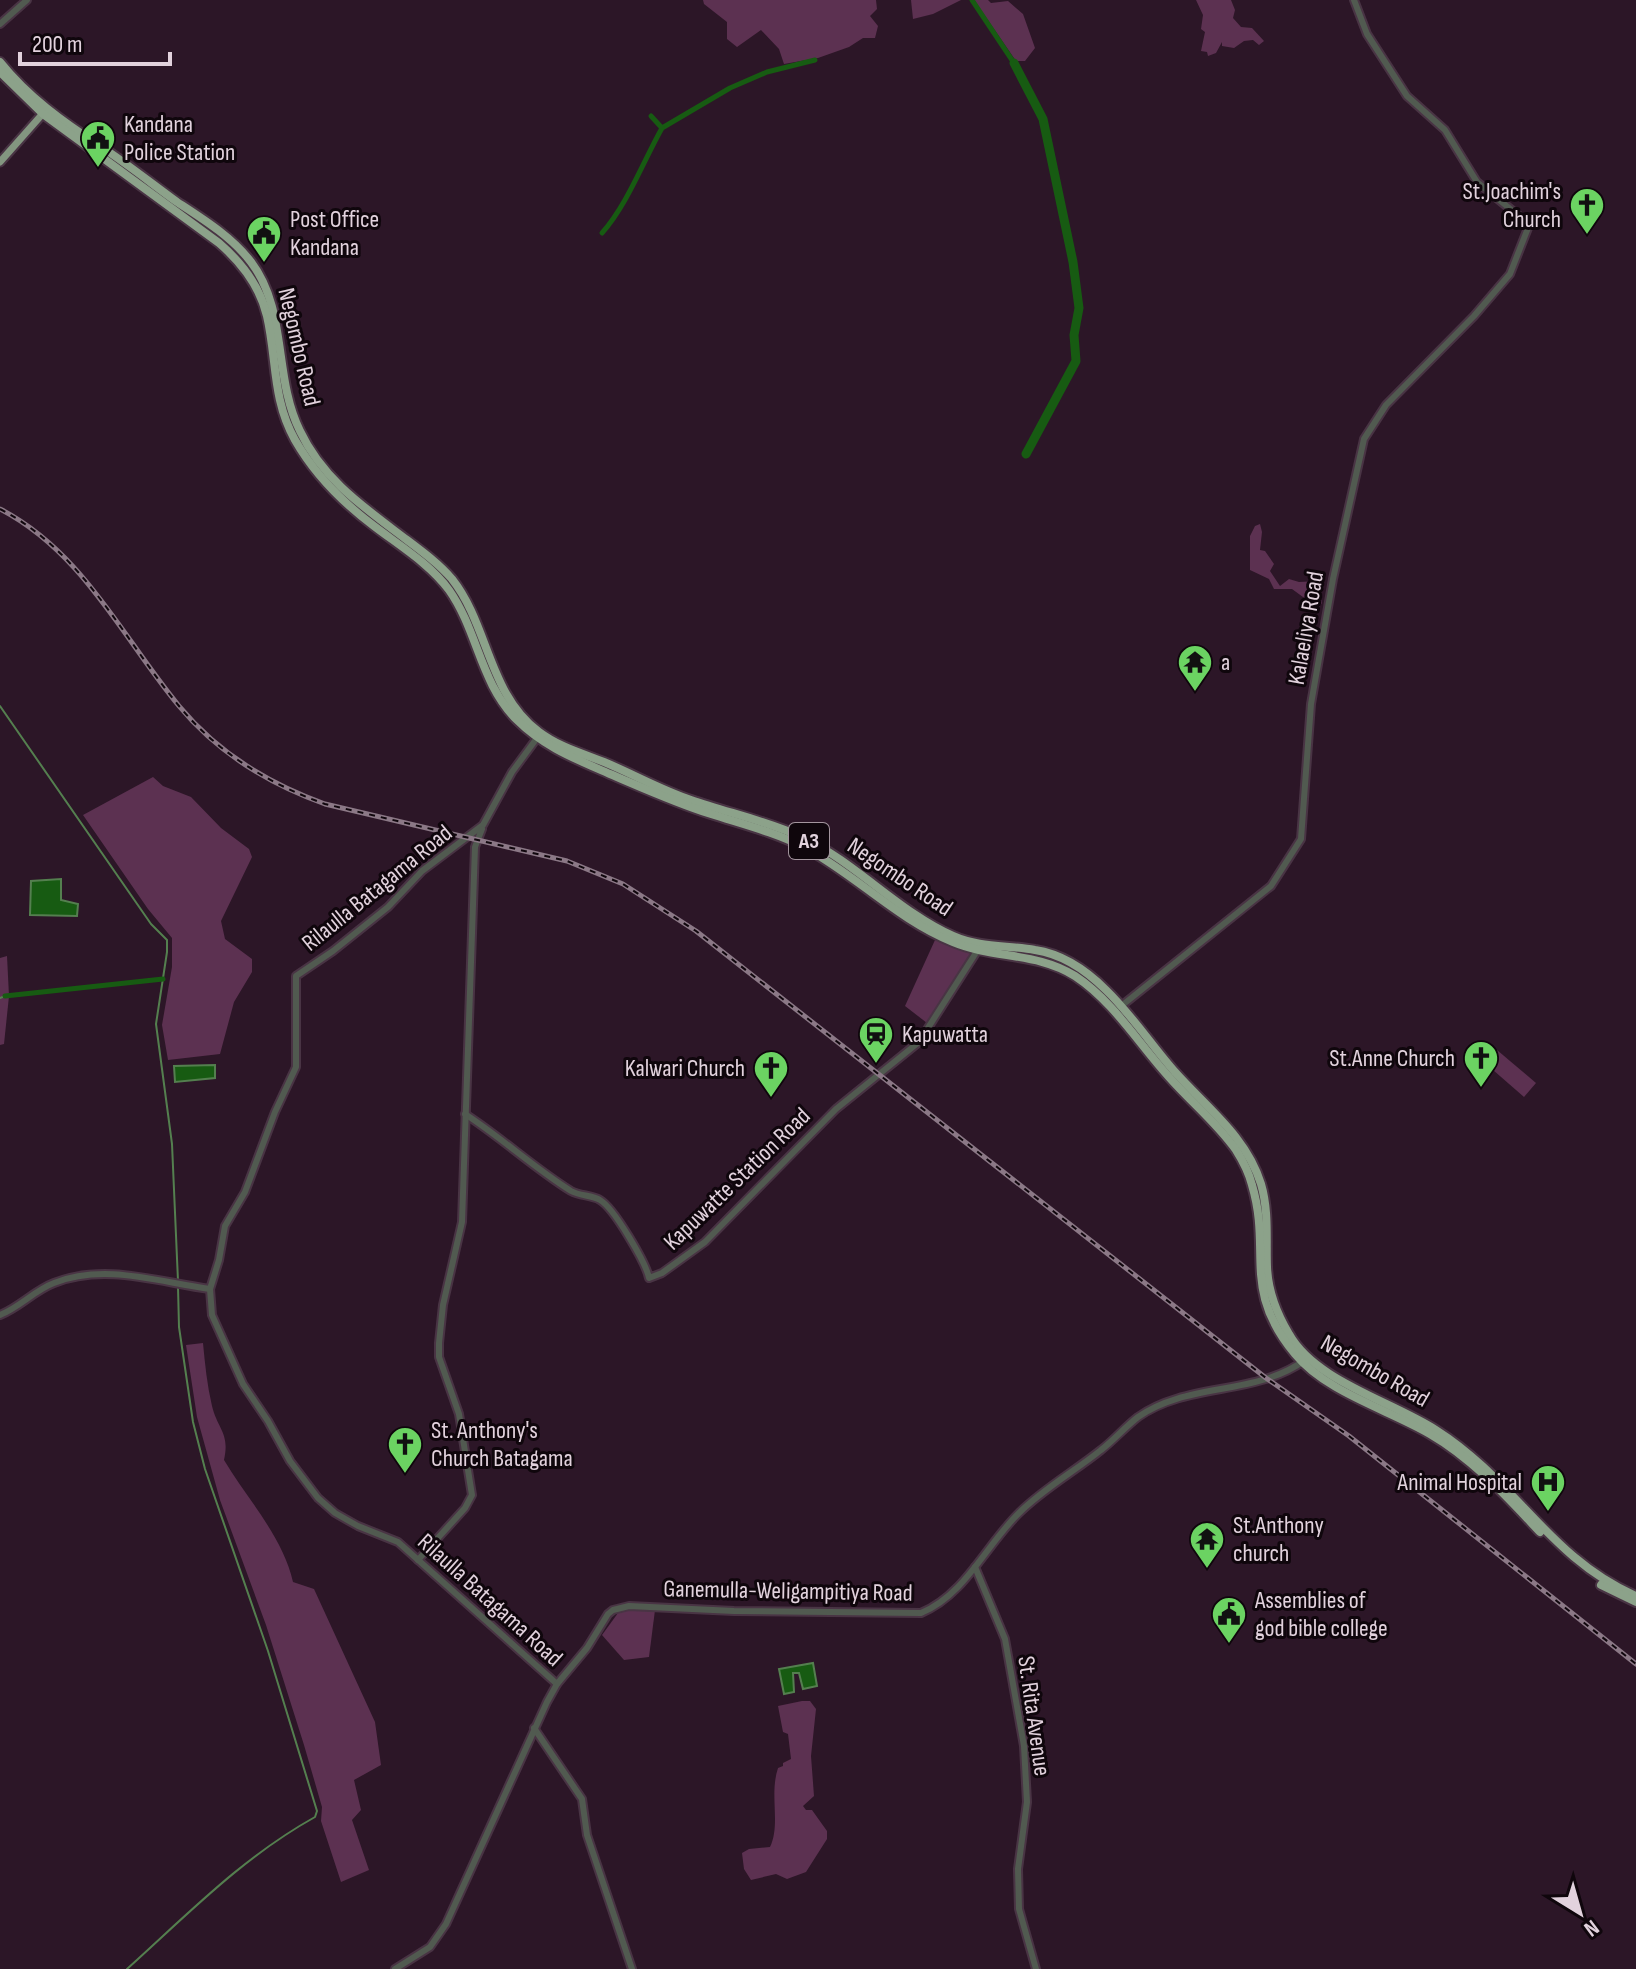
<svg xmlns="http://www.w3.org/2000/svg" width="1636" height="1969" viewBox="0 0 1636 1969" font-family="'Sofia Sans Condensed',sans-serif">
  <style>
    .green { fill: #5c3151 }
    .water { fill: #175b12; stroke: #547f4f; stroke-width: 2 }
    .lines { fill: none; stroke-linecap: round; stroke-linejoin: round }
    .stream { stroke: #547f4f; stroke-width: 2 }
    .canal { stroke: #175b12; stroke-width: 5 }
    .river { stroke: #175b12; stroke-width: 9 }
    .tertiary-casing { stroke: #493444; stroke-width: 10 }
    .primary-casing { stroke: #493444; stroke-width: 11 }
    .trunk-casing { stroke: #493444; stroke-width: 12 }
    .tertiary { stroke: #515a50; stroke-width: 6 }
    .primary { stroke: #839680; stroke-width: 7 }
    .trunk { stroke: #8ca28a; stroke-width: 8 }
    .rail-casing { stroke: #8b7886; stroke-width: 5 }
    .rail { stroke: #0f060c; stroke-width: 2; stroke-dasharray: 6; stroke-linecap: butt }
    .labels { text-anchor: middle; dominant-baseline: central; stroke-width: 6; stroke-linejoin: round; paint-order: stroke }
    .shield { fill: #0f060c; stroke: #a3959e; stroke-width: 2 }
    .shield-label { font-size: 22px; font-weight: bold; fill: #e2d2dd }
    .poi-label { font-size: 24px; fill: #e2d2dd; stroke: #0f060c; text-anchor: start }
    .street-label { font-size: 24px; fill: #e2d2dd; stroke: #0f060c }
  </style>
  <rect width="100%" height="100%" fill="#2c1627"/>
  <!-- green -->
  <g class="green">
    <path d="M 703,0 L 876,0 L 877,9 L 870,16 L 878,26 L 875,38 L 863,38 L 849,47 L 818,58 L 784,64 L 779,49 L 761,30 L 737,47 L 727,39 L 727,22 L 704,4 Z"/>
    <path d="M 911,0 L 961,0 L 933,14 L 913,19 Z"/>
    <path d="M 974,0 L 988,0 L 991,3 L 1008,1 L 1023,14 L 1035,48 L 1025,61 L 1016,61 Z"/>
    <path d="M 1196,0 L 1231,0 L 1235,10 L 1233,18 L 1241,27 L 1252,28 L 1264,41 L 1259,45 L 1253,40 L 1244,41 L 1234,48 L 1222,46 L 1222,42 L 1216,53 L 1208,56 L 1207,52 L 1201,51 L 1205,32 L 1201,29 L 1203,15 Z"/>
    <path d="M 1260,524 L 1262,532 L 1260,550 L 1265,551 L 1274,564 L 1270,571 L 1280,586 L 1289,579 L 1299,582 L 1318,581 L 1324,587 L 1320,596 L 1322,603 L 1318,608 L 1292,589 L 1274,589 L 1269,579 L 1250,570 L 1250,536 L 1255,526 Z"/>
    <path d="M 153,777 L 163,786 L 191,797 L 221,828 L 249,849 L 252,857 L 221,921 L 225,939 L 252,959 L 252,972 L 234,1002 L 220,1054 L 168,1060 L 162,1025 L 172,967 L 172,938 L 148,909 L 83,815 Z"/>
    <path d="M 935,940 L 972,951 L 946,997 L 927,1023 L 905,1006 Z"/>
    <path d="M 7,956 L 9,996 L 4,1044 L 0,1045 L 0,958 Z"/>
    <path d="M 1497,1050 L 1536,1083 L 1524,1097 L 1485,1063 Z"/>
    <path d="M 203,1343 C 205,1364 207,1385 212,1406 C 218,1430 230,1433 224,1460 C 248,1500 283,1537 293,1582 L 314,1589 L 375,1722 L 381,1765 L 354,1780 L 361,1810 L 352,1820 L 369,1870 L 341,1882 L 321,1821 L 322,1807 L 304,1745 L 266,1625 L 220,1500 L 197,1417 L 186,1345 Z"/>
    <path d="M 633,1609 L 655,1610 L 649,1657 L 624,1660 L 602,1635 L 618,1613 Z"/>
    <path d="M 802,1701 L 810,1701 L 816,1709 L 811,1756 L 814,1796 L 803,1806 L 806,1810 L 812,1810 L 827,1831 L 827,1839 L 806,1872 L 787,1879 L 776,1874 L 751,1880 L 744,1869 L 742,1853 L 749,1849 L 770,1847 C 781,1824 769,1795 778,1768 L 783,1766 L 783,1763 L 791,1759 L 788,1734 L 783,1732 L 778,1706 Z"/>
  </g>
  <!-- water -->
  <g class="water">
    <path d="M 61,879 L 61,900 L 78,904 L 77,916 L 30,915 L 31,881 Z"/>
    <path d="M 215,1065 L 215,1078 L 175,1082 L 174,1066 Z"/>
    <path d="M 813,1663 L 817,1686 L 803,1689 L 799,1673 L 793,1673 L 794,1692 L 784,1694 L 779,1669 Z"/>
  </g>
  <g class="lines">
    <!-- stream -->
    <g class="stream">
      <path d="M 0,706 L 151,924 L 167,940 L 167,952 L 156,1024 L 172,1144 L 178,1281"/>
      <path d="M 0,998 L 5,996"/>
      <path d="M 127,1969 C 188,1914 243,1857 315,1817 L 317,1811 L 268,1651 L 205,1469 L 193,1422 L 179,1327 L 178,1287"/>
    </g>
    <!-- canal -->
    <g class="canal">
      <path d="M 972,0 L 1014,63"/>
      <path d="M 662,128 L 730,88 L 767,72 L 815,60"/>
      <path d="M 602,233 C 627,205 643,162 662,128 L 651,116"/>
      <path d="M 5,996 L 163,979"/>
    </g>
    <!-- river -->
    <path class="river" d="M 1014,63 L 1043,119 L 1073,262 L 1079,308 L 1074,335 L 1076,361 L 1026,454"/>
    <!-- tertiary casing -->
    <g class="tertiary-casing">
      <g id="tertiary">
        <path d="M 0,24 L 27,0"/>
        <path d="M 537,738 L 512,772 L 483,825 L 422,871 L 388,907 L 333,951 L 296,976 L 296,1067 L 275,1112 L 245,1192 L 225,1226 L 219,1260 L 210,1289 L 212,1315 L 243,1384 L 268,1421 L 290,1461 L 318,1498 L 335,1513 L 358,1526 L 398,1542 L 557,1684"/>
        <path d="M 1120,1007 L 1271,886 L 1301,839 L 1311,704 L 1333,579 L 1364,439 L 1386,405 L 1474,316 L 1510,274 L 1528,228 L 1519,216 L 1477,182 L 1445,130 L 1407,96 L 1367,34 L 1354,0"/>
        <path d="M 465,1114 C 502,1138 534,1168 571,1191 C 580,1196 592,1195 600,1200 C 614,1208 646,1263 649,1278 L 662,1273 L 705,1242 L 836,1109 L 919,1042 L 979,948"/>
        <path d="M 0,1315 C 20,1307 35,1290 54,1283 C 105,1263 158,1282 210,1289"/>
        <path d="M 418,1560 L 465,1508 L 472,1495 L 459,1414 L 439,1357 L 439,1343 L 443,1305 L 462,1222 L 475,847 L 482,829"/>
        <path d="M 975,1567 L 1005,1639 L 1024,1746 L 1027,1802 L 1018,1869 L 1019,1909 L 1036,1969"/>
        <path d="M 534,1728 L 582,1799 L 587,1835 L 632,1969"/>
        <path d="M 395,1969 L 430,1947 L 446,1924 L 547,1702 L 557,1684 L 587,1648 L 608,1614 L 613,1610 L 629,1606 L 734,1611 L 921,1613 C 965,1595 986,1545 1019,1513 C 1043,1489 1075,1471 1101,1450 C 1114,1440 1125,1427 1138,1417 C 1187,1382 1256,1396 1305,1360"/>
      </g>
    </g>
    <!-- primary casing -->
    <g class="primary-casing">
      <path id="primary" d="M 0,162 L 46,110"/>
    </g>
    <!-- trunk casing -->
    <g class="trunk-casing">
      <g id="trunk">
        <path d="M 0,62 C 28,97 63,122 100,146 C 126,163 151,183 177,202 C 203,219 232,237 251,262 C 288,311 273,377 300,431 C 323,480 365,508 407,540 C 423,552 439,564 452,579 C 489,626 488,694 539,732 C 559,747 581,753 604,762 C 633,774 661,790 691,800 C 728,813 768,821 804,838 C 857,864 899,912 953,936 C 980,948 1007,945 1035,950 C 1062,954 1087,971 1106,990 C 1132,1015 1152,1046 1175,1072 C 1207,1108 1246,1136 1261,1184 C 1269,1211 1266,1239 1267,1267 C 1268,1291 1277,1314 1289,1334 C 1315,1381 1391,1401 1436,1430 C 1515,1480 1550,1559 1636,1596"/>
        <path d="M 0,72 L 43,114 L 219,243 C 242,263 260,286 267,316 C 277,359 272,399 295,440 C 315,475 342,502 374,526 C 400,546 430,564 449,590 C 478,631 480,683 517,720 C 544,747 576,759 610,774 C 643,788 676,803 711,814 C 742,824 774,832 804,847 C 856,875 898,920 953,942 C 994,959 1037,952 1075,976 C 1113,1001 1139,1044 1169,1077 C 1191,1102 1217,1123 1236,1150 C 1243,1161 1249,1173 1252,1185 C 1272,1252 1241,1289 1295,1354 C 1326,1392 1387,1409 1430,1434 C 1473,1459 1506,1496 1540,1532"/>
        <path d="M 1601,1585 L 1636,1602"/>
      </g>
    </g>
    <!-- tertiary -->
    <use href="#tertiary" class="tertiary"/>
    <!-- primary -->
    <use href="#primary" class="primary"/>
    <!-- trunk -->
    <use href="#trunk" class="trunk"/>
    <!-- rail casing -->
    <g class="rail-casing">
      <path id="rail" d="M 0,509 C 83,552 122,637 179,706 C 218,753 269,784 325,804 L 567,861 L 623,884 L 696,931 L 1266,1378 L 1349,1436 L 1636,1664"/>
    </g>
    <!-- rail -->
    <use href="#rail" class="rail"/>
  </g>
  <!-- icons -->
  <defs>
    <g id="civic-pin" transform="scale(1.8)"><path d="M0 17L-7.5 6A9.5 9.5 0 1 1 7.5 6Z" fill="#6bd362" stroke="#0f060c"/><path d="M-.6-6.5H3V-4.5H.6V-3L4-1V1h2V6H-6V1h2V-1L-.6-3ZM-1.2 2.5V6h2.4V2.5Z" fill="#111"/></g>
    <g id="church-pin" transform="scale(1.8)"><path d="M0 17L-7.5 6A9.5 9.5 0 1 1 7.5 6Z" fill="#6bd362" stroke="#0f060c"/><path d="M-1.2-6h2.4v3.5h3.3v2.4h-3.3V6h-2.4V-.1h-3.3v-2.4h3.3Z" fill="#111"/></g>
    <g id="temple-pin" transform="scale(1.8)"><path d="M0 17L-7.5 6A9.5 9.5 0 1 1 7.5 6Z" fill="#6bd362" stroke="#0f060c"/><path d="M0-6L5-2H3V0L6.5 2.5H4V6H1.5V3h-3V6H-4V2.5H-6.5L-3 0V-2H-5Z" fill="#111"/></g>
    <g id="station-pin" transform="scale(1.8)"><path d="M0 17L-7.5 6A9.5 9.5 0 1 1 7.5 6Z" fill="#6bd362" stroke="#0f060c"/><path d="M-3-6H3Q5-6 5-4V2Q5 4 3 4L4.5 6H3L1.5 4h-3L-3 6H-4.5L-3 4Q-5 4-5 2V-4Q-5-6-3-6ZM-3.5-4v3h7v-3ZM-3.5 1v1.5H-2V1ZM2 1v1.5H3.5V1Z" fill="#111"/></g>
    <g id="hospital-pin" transform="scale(1.8)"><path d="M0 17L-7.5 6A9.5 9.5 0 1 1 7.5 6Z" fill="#6bd362" stroke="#0f060c"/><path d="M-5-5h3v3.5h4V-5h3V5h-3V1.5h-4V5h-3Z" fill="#111"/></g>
  </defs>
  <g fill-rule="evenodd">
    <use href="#civic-pin" x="98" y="138"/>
    <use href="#church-pin" x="1587" y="205"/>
    <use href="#civic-pin" x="264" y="233"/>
    <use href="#temple-pin" x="1195" y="662"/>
    <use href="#station-pin" x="876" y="1034"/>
    <use href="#church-pin" x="1481" y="1058"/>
    <use href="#church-pin" x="771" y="1068"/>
    <use href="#church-pin" x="405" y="1444"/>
    <use href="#hospital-pin" x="1548" y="1482"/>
    <use href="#temple-pin" x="1207" y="1539"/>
    <use href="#civic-pin" x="1229" y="1614"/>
  </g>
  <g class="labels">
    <!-- shield labels -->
    <rect class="shield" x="789" y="823" width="40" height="36" rx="6"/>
    <g class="shield-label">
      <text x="809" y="841">A3</text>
    </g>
    <!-- poi labels -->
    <g class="poi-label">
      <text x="124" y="124">Kandana<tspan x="124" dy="28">Police Station</tspan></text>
      <text x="1561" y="191" text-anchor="end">St.Joachim's<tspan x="1561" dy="28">Church</tspan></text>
      <text x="290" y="219">Post Office<tspan x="290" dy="28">Kandana</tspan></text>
      <text x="1221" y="662">a</text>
      <text x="902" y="1034">Kapuwatta</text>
      <text x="1455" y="1058" text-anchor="end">St.Anne Church</text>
      <text x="745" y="1068" text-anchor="end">Kalwari Church</text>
      <text x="431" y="1430">St. Anthony's<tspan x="431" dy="28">Church Batagama</tspan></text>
      <text x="1522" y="1482" text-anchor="end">Animal Hospital</text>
      <text x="1233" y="1525">St.Anthony<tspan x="1233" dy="28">church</tspan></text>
      <text x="1255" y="1600">Assemblies of<tspan x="1255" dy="28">god bible college</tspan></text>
    </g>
    <!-- street labels -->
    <g class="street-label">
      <text transform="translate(299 347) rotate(77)">Negombo Road</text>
      <text transform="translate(1306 628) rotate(-80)">Kalaeliya Road</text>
      <text transform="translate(900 877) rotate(34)">Negombo Road</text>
      <text transform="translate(377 888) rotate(-39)">Rilaulla Batagama Road</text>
      <text transform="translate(737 1179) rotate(-44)">Kapuwatte Station Road</text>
      <text transform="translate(1375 1371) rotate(30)">Negombo Road</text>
      <text transform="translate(788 1591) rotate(1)">Ganemulla-Weligampitiya Road</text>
      <text transform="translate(490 1600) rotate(42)">Rilaulla Batagama Road</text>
      <text transform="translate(1034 1716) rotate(82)">St. Rita Avenue</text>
    </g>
  </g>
  <!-- north arrow -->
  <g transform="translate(1580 1913) rotate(143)" stroke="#0f060c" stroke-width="6" paint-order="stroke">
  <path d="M0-6L14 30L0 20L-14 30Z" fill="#e2d2dd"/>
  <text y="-12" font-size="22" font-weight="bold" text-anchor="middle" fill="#e2d2dd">N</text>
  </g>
  <!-- scale -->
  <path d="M20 52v12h150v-12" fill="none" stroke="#e2d2dd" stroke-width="4"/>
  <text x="32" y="52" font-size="24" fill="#e2d2dd" stroke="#0f060c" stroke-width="6" paint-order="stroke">200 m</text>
</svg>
